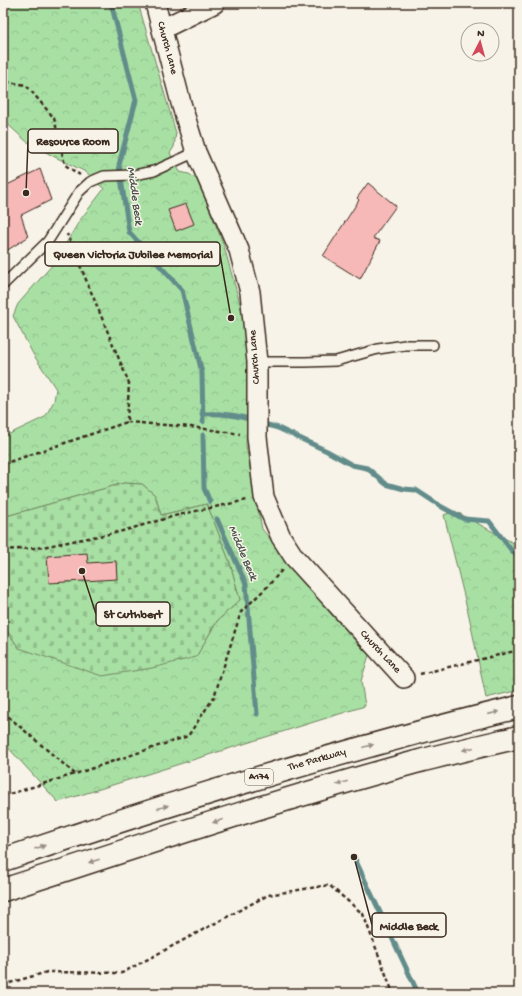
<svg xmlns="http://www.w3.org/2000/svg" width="522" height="996" viewBox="0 0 522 996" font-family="'Gochi Hand',sans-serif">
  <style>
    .forest { fill: url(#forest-crowns); stroke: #728561 }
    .cemetery { fill: url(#cemetery-stones); stroke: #728561 }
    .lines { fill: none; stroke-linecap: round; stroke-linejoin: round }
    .stream { stroke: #628c8a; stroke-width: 5 }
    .building { fill: #f6b9b8; stroke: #3b2a1e }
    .lane-casing { stroke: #3b2a1e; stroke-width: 12 }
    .street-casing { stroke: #3b2a1e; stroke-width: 22 }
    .highway-casing { stroke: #3b2a1e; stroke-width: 25 }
    .path { stroke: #3b2a1e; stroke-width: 2.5; stroke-dasharray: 4 3; stroke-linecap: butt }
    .lane { stroke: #f7f3e8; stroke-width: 9 }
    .street { stroke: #f7f3e8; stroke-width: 19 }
    .highway { stroke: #f7f3e8; stroke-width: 22 }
    .oneway { fill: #998e83 }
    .labels { text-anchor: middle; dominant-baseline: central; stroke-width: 3; stroke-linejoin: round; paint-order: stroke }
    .shield { fill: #f7f3e8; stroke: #73665b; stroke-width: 1 }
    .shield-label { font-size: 10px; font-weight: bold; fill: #3b2a1e }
    .street-label { font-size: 11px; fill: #3b2a1e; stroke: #f7f3e8 }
    .water-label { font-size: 12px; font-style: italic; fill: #4b534b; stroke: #f7f3e8 }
    .leader { fill: none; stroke: #3b2a1e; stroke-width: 1.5 }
    .callout-dot { fill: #3b2a1e; stroke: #f7f3e8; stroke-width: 1.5 }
    .callout { fill: #f7f3e8; stroke: #3b2a1e; stroke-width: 1.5 }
    .callout-label { font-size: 12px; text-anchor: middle; font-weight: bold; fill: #3b2a1e }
  </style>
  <defs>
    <pattern id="forest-crowns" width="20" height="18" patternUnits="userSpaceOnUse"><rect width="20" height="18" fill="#a8e0a4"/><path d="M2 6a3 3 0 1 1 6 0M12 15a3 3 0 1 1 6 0" fill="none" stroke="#92c08d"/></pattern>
    <pattern id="cemetery-stones" width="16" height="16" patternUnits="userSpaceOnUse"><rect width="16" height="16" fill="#a8e0a4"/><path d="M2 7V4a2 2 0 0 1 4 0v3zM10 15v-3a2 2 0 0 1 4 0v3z" fill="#92c08d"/></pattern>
  </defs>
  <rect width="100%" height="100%" fill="#f7f3e8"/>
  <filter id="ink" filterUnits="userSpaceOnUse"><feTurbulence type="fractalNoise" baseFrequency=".025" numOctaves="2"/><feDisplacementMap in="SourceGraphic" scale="8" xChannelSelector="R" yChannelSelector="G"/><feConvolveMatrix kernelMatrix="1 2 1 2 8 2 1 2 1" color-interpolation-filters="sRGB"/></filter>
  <g filter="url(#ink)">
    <!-- forest -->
    <g class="forest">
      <path d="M 3,3 L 138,3 L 176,133 L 174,147 L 170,153 L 180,172 L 189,174 L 198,180 L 223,243 L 244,318 L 248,384 L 246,446 L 262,529 L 331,614 L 369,655 L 361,681 L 365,706 L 58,802 L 3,742 L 3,625 L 19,648 L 196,657 L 217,621 L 240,600 L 230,563 L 207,504 L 161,515 L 155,495 L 142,484 L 124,483 L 3,517 L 3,437 L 45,417 L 54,401 L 56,389 L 33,354 L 13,316 L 18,304 L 54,263 L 80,220 L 104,189 L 86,172 L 53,156 L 26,141 L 3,120 Z"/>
      <path d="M 455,511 L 519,546 L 519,690 L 486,698 L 469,616 L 444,515 Z"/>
    </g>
    <!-- cemetery -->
    <path class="cemetery" d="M 124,483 L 142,484 L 155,495 L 161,515 L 207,504 L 230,563 L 240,600 L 217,621 L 196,657 L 152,668 L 102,676 L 19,648 L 3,625 L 3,517 Z"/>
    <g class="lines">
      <!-- stream -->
      <g class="stream">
        <path d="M 111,3 L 136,100 L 119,165 L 129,232 L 182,290 L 202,373 L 203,422"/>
        <path d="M 202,414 C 222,413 235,415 253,420"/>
        <path d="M 261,423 L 278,428 L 327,451 L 352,465 L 367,468 L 386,484 L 404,489 L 416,490 L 442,507 L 464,519 L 489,521 L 512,551 L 519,555"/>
        <path d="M 203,435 L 204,488 L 210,502"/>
        <path d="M 217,519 L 246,584 L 257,714"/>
        <path d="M 354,857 L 418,993"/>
      </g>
    </g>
    <!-- building -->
    <g class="building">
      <path d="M 40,169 L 51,200 L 21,215 L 28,237 L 3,253 L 3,187 Z"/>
      <path d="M 368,183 L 396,206 L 373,238 L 380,241 L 360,279 L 323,256 L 359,200 L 357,198 Z"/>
      <path d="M 186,204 L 194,224 L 176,231 L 168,210 Z"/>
      <path d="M 87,553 L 88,563 L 116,561 L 117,579 L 49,583 L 47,556 Z"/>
    </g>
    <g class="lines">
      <!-- lane casing -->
      <g class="lane-casing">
        <g id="lane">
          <path d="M 3,285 L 48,241 L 79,192 L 90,182 L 104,176 L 134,175 L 154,171 L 196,152"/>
          <path d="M 257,362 L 305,362 L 336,361 L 378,349 L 405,345 L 433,345"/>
        </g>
      </g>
      <!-- street casing -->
      <g class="street-casing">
        <g id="street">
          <path d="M 155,3 L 181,103 L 196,152 L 239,250 L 250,292 L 257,362 L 257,437 L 264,497 L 281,537 L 294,557 L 404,678"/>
          <path d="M 162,29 L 215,3"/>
        </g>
      </g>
      <!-- highway casing -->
      <g class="highway-casing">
        <g id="highway">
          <path d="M 3,860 C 173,802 344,749 519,707"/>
          <path d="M 3,890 C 140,846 277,800 416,762 C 450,753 485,745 519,737"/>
        </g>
      </g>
      <!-- path -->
      <g class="path">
        <path d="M 3,75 L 8,82 L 26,85 L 54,118 L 65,165 L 80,175"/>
        <path d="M 127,422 L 191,427 L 240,434"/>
        <path d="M 3,464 L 127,422 L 129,383 L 67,234"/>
        <path d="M 3,550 L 37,548 L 119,532 L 178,515 L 247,500"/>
        <path d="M 420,674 L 519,650"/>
        <path d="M 3,712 L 75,774"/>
        <path d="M 3,796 L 75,774 L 188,736 L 214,697 L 241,612 L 268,586 L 282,570"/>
        <path d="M 3,985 L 47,972 L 122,973 L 268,895 L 329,885 L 363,914 L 393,993"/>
      </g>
      <!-- lane -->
      <use href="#lane" class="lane"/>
      <!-- street -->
      <use href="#street" class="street"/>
      <!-- highway -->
      <use href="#highway" class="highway"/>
    </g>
    <!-- one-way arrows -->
    <defs><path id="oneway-solid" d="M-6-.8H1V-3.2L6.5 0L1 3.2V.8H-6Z"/></defs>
    <g class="oneway">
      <use href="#oneway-solid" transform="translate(494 713) rotate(-13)"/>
      <use href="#oneway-solid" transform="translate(368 746) rotate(-15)"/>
      <use href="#oneway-solid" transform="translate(468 749) rotate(166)"/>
      <use href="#oneway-solid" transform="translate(342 783) rotate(164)"/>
      <use href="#oneway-solid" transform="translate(163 807) rotate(-18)"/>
      <use href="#oneway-solid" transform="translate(218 821) rotate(162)"/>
      <use href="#oneway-solid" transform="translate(40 847) rotate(-19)"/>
      <use href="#oneway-solid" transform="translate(94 861) rotate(162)"/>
    </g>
  </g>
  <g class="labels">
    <!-- shield labels -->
    <rect class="shield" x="245" y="769" width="28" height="16" rx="3"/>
    <g class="shield-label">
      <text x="259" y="777">A174</text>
    </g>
    <!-- street labels -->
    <g class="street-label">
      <text transform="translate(167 48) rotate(75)">Church Lane</text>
      <text transform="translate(255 357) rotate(-94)">Church Lane</text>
      <text transform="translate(380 652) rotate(47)">Church Lane</text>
      <text transform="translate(317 760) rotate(-16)">The Parkway</text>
    </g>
    <!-- water labels -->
    <g class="water-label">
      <text transform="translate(134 196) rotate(82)">Middle Beck</text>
      <text transform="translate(242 553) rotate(67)">Middle Beck</text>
    </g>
  </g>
  <!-- callouts -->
  <path class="leader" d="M26 193L28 141M231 318L220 254M82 571L96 614M354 857L372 925"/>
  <g class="callout-dot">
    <circle cx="26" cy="193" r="4"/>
    <circle cx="231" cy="318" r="4"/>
    <circle cx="82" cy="571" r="4"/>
    <circle cx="354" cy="857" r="4"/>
  </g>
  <g class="callout">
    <rect x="28" y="129" width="90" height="24" rx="4"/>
    <rect x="45" y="242" width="175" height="24" rx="4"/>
    <rect x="96" y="602" width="74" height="24" rx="4"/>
    <rect x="372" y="913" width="74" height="24" rx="4"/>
  </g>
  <g class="callout-label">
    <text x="73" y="145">Resource Room</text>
    <text x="133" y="258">Queen Victoria Jubilee Memorial</text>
    <text x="133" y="618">St Cuthbert</text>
    <text x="409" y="930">Middle Beck</text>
  </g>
  <!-- margin -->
  <rect width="522" height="996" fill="none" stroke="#f7f3e8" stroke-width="16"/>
  <rect x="8" y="8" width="506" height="980" fill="none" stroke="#3b2a1e" stroke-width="1.5" filter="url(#ink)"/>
  <!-- north arrow -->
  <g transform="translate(480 42) rotate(6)"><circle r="19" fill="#f7f3e8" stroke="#aca397"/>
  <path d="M0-3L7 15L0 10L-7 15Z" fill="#d1495b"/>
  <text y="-6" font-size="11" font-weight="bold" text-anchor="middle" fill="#3b2a1e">N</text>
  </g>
</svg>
